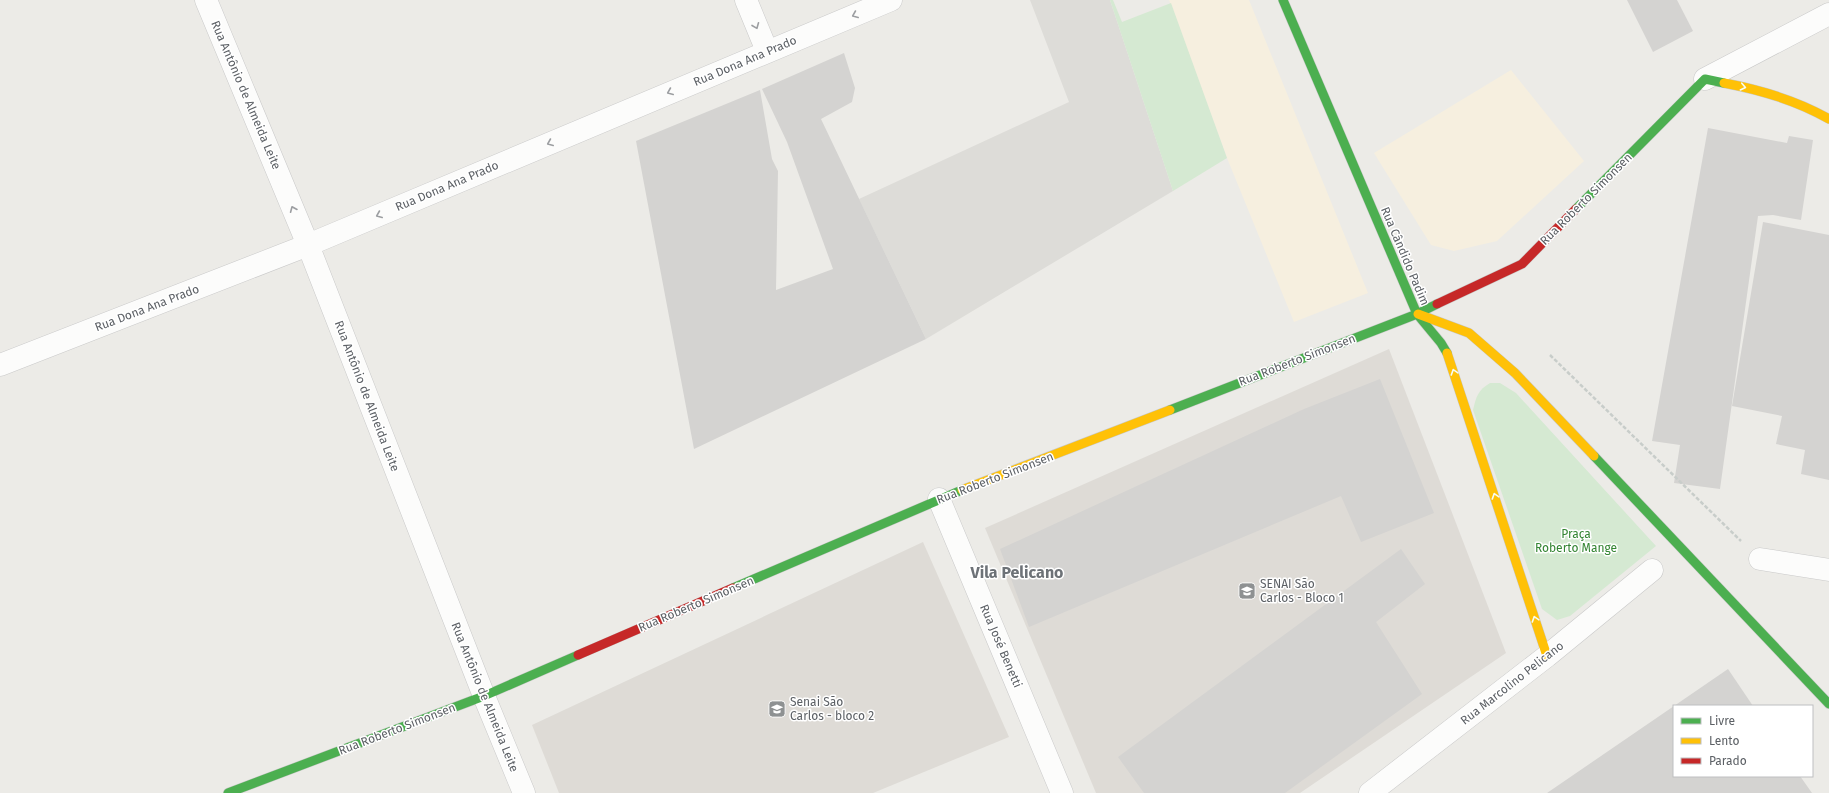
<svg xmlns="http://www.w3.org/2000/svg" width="1829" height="793" viewBox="0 0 1829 793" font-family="'Fira Sans',sans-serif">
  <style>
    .commercial { fill: #f6efdf }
    .industrial { fill: #dddcd8 }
    .education { fill: #dedbd6 }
    .green { fill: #d5e9d2 }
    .building { fill: #d4d3d1 }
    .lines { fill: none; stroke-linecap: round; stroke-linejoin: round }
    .street-casing { stroke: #c9c9c9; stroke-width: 23 }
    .fast-casing { stroke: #c7c8c7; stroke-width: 10 }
    .slow-casing { stroke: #c7c8c7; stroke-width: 10 }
    .jam-casing { stroke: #c7c8c7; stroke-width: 10 }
    .path { stroke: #c8cdca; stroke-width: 2.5; stroke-dasharray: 4 2; stroke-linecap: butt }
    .street { stroke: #fcfcfb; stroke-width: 22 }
    .fast { stroke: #4caf50; stroke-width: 9 }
    .slow { stroke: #ffc107; stroke-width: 9 }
    .jam { stroke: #c62828; stroke-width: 9 }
    .oneway { stroke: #9c9ea1 }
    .oneway2 { stroke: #f6fbf6 }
    .labels { text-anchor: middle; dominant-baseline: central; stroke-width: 3; stroke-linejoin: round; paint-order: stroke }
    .street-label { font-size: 12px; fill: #5c6065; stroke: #fff }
    .park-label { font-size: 12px; fill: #348533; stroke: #fff }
    .poi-label { font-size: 12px; fill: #5c6065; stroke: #fff; text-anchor: start }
    .district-label { font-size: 16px; font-weight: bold; fill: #6d7277; stroke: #fff }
  </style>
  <rect width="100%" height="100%" fill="#ecebe7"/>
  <!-- commercial -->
  <g class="commercial">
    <path d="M 1169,0 L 1249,0 L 1368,293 L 1294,322 L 1227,158 Z"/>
    <path d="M 1511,70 L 1584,161 L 1497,241 L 1454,251 L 1431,245 L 1374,153 Z"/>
  </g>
  <!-- industrial -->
  <path class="industrial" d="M 1030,0 L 1110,0 L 1173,191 L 926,339 L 859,199 L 1069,102 Z"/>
  <!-- education -->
  <g class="education">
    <path d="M 1389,349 L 1506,653 L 1300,793 L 1096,793 L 985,528 Z"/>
    <path d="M 923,542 L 1009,737 L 873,793 L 559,793 L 532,725 Z"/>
  </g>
  <!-- green -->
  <g class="green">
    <path d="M 1110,0 L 1113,0 L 1122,22 L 1171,3 L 1227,158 L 1173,191 Z"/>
    <path d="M 1490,383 L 1500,383 L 1516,393 L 1656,546 L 1570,616 L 1557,620 L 1542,609 L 1473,410 C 1476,397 1478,390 1490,383 Z"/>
  </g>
  <!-- building -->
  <g class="building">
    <path d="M 1627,0 L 1677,0 L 1693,31 L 1653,52 Z"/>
    <path d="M 844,53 L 855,88 L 852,102 L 821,119 L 926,339 L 694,449 L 636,141 L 760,90 L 772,159 L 778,171 L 776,290 L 833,269 L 787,142 L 762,89 Z"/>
    <path d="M 1708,128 L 1787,143 L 1789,136 L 1813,140 L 1801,220 L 1773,215 L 1758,216 L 1720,489 L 1674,483 L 1680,445 L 1652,441 Z"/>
    <path d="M 1763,222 L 1829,235 L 1829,480 L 1801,474 L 1805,450 L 1776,444 L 1782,416 L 1732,406 Z"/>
    <path d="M 1380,379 L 1434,513 L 1361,542 L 1341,496 L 1029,627 L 1000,549 L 1304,409 Z"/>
    <path d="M 1401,549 L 1425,584 L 1376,622 L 1422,694 L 1285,793 L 1144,793 L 1118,757 Z"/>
    <path d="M 1728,669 L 1753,706 L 1674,706 Z"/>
    <path d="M 1674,706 L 1674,776 L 1800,776 L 1812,793 L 1547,793 Z"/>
  </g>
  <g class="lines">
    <!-- street casing -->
    <g class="street-casing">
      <g id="street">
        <path d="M 206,0 L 308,245 L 484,696 L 524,793"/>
        <path d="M 746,0 L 767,51"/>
        <path d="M 1705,79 L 1829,14"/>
        <path d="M 0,365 L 308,245 L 891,0"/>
        <path d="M 939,499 L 1062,793"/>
        <path d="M 1760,559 L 1829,570"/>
        <path d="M 1370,793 L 1547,656 L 1652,570"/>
      </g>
    </g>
    <!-- fast casing -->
    <g class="fast-casing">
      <g id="fast">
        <path d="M 1283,0 L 1417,314 L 1441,343 L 1447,353"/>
        <path d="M 1576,209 L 1705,79 L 1724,83"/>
        <path d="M 1170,410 L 1417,314 L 1437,304"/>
        <path d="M 1594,456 L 1829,704"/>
        <path d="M 733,588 L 962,490"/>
        <path d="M 228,793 L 484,696 L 578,655"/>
      </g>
    </g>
    <!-- slow casing -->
    <g class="slow-casing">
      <g id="slow">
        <path d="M 1724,83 C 1761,90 1796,100 1829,119"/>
        <path d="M 1418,314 L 1469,333 L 1515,373 L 1594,456"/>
        <path d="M 1447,353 L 1547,656"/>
        <path d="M 962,490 L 1170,410"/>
      </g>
    </g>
    <!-- jam casing -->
    <g class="jam-casing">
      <g id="jam">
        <path d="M 1437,304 L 1522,264 L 1576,209"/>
        <path d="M 578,655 L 733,588"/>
      </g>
    </g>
    <!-- path -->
    <path class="path" d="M 1550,355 L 1741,541"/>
    <!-- street -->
    <use href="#street" class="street"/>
    <!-- fast -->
    <use href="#fast" class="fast"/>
    <!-- slow -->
    <use href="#slow" class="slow"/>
    <!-- jam -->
    <use href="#jam" class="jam"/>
  </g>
  <!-- one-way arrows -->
  <defs><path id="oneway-chevron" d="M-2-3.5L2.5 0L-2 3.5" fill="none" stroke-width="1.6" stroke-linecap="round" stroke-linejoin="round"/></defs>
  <g class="oneway">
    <use href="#oneway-chevron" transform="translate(855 15) rotate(157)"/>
    <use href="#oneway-chevron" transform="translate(756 26) rotate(68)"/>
    <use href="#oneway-chevron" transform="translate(670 92) rotate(157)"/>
    <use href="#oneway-chevron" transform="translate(550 143) rotate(157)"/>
    <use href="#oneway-chevron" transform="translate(293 209) rotate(-113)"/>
    <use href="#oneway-chevron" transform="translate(379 215) rotate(157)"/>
  </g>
  <g class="oneway2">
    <use href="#oneway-chevron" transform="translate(1743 87) rotate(12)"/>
    <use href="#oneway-chevron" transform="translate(1454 372) rotate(-108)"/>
    <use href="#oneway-chevron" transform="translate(1495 496) rotate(-108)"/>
    <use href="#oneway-chevron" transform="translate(1535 619) rotate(-108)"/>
  </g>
  <!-- icons -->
  <defs>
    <g id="university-square" transform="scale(0.9)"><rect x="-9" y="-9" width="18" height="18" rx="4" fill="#8e9192" stroke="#fff"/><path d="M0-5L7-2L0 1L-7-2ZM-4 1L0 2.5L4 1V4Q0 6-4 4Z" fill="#fff"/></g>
  </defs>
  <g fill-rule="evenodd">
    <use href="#university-square" x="1247" y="591"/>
    <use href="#university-square" x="777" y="709"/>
  </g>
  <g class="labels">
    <!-- street labels -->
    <g class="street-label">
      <text transform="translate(745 61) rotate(-23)">Rua Dona Ana Prado</text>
      <text transform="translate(246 95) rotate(67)">Rua Antônio de Almeida Leite</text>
      <text transform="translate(447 186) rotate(-23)">Rua Dona Ana Prado</text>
      <text transform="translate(1586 199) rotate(-45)">Rua Roberto Simonsen</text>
      <text transform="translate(1405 256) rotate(67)">Rua Cândido Padim</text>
      <text transform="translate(147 308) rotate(-21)">Rua Dona Ana Prado</text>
      <text transform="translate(1297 360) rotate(-21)">Rua Roberto Simonsen</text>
      <text transform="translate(367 396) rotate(69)">Rua Antônio de Almeida Leite</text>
      <text transform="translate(995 478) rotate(-21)">Rua Roberto Simonsen</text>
      <text transform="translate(696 604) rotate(-23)">Rua Roberto Simonsen</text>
      <text transform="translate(1001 646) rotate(67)">Rua José Benetti</text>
      <text transform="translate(1512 683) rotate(-38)">Rua Marcolino Pelicano</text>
      <text transform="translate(485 697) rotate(68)">Rua Antônio de Almeida Leite</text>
      <text transform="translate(397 729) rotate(-21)">Rua Roberto Simonsen</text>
    </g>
    <!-- park labels -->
    <g class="park-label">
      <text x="1576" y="534">Praça<tspan x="1576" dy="14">Roberto Mange</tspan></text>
    </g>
    <!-- poi labels -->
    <g class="poi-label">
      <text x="1260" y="584">SENAI São<tspan x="1260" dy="14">Carlos - Bloco 1</tspan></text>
      <text x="790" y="702">Senai São<tspan x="790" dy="14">Carlos - bloco 2</tspan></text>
    </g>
    <!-- district labels -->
    <g class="district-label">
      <text x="1017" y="572">Vila Pelicano</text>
    </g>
  </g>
  <!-- legend -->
  <rect x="1673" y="705" width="140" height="72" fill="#ffffff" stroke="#bebfc1"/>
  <rect x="1681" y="718" width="20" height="6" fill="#4caf50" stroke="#bebfc1"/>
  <text x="1709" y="725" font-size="12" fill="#5c6065">Livre</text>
  <rect x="1681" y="738" width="20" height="6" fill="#ffc107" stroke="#bebfc1"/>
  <text x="1709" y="745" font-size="12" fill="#5c6065">Lento</text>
  <rect x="1681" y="758" width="20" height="6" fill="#c62828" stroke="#bebfc1"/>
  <text x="1709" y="765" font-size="12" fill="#5c6065">Parado</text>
</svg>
